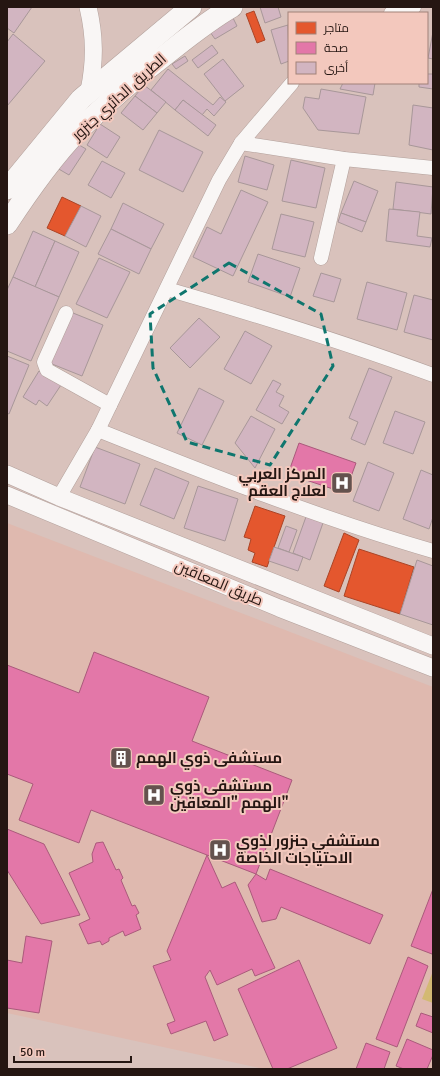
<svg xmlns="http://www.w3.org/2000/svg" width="440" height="1076" viewBox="0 0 440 1076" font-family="Signika,Cairo,sans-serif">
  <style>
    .built { fill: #dfb9af }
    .green { fill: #d3b973 }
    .shops { fill: #e4572e; stroke: #ab4426 }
    .health { fill: #e377a8; stroke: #aa5a7b }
    .building { fill: #d2b5c1; stroke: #a89799 }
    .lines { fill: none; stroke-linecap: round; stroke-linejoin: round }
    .minor-casing { stroke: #b2a09b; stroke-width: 15 }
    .tertiary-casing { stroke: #b2a09b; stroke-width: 18 }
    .primary-casing { stroke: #b2a09b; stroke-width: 22 }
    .minor { stroke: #f9f6f5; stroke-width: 14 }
    .tertiary { stroke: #f9f6f5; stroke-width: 17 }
    .primary { stroke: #f9f6f5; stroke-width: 21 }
    .marked { fill: none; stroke: #0f766e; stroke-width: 3; stroke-dasharray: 8 5; stroke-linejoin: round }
    .labels { text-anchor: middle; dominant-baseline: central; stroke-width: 4; stroke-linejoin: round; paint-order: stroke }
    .street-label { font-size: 15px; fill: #251612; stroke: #f3c8bd }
    .poi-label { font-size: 15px; font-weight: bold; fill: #251612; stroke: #f3c8bd; text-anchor: start }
  </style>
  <rect width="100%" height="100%" fill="#d9c2bc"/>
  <!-- built -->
  <path class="built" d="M 7,523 L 433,687 L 433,1069 L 264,1069 L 7,1013 Z"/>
  <!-- green -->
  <path class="green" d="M 433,971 L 433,1003 L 422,999 Z"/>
  <!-- shops -->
  <g class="shops">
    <path d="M 254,11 L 265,40 L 257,43 L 246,14 Z"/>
    <path d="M 62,197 L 81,206 L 65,236 L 47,228 Z"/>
    <path d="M 255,506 L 285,516 L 267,567 L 252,562 L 255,553 L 248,550 L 251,539 L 244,537 Z"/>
    <path d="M 344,533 L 359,540 L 339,592 L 324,586 Z"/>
    <path d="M 359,549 L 414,567 L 400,614 L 344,596 Z"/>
  </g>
  <!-- health -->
  <g class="health">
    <path d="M 299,443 L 356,463 L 345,493 L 288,474 Z"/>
    <path d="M 94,652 L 209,697 L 192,741 L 292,780 L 256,874 L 91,810 L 79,843 L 19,820 L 33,784 L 7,774 L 7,665 L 79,693 Z"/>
    <path d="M 7,829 L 44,844 L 80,915 L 41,924 L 7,870 Z"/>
    <path d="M 103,842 L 116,870 L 119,869 L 123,878 L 121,880 L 132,906 L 135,905 L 139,913 L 136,915 L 141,929 L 125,936 L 123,931 L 109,938 L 109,941 L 102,945 L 100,941 L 88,944 L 79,924 L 90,919 L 69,873 L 93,862 L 92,854 L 96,843 Z"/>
    <path d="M 207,855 L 222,888 L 235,882 L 275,968 L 255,976 L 252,969 L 217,985 L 210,970 L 205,977 L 228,1035 L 214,1041 L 206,1021 L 171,1034 L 167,1024 L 175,1021 L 153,966 L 171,960 L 167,951 Z"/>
    <path d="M 270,869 L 383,915 L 370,944 L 281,907 L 276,919 L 262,922 L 248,885 L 256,874 L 266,880 Z"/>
    <path d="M 433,889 L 433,951 L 432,954 L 411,946 Z"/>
    <path d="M 26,936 L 52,941 L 39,1013 L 7,1008 L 7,960 L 22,963 Z"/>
    <path d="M 408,957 L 428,966 L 397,1047 L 376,1039 Z"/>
    <path d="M 299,960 L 337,1048 L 287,1069 L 273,1069 L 238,989 Z"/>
    <path d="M 421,1013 L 433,1017 L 433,1033 L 416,1026 Z"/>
    <path d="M 407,1039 L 433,1050 L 433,1055 L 427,1069 L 404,1069 L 396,1066 Z"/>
    <path d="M 366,1043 L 390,1052 L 384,1069 L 356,1069 Z"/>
  </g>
  <!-- building -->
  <g class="building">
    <path d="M 7,7 L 32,7 L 14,33 L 7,28 Z"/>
    <path d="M 260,7 L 278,7 L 281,17 L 265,23 Z"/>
    <path d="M 233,18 L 237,26 L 215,39 L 210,32 Z"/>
    <path d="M 288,25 L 289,61 L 281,64 L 271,30 Z"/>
    <path d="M 433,32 L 433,59 L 428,58 Z"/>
    <path d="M 13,34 L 45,61 L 7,106 L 7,42 Z"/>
    <path d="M 212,45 L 218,53 L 198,68 L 192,60 Z"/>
    <path d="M 185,56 L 188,61 L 176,69 L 172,64 Z"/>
    <path d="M 223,59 L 244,86 L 225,101 L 204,74 Z"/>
    <path d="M 168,69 L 213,105 L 220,97 L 226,102 L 214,116 L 207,109 L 202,115 L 183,100 L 175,110 L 151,90 Z"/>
    <path d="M 427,74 L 433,74 L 433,89 L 419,87 L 419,83 L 427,83 Z"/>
    <path d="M 343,83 L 375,83 L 373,95 L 340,89 Z"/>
    <path d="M 144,85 L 166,102 L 157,113 L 135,96 Z"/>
    <path d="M 321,89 L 366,97 L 359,134 L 318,130 L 303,108 L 305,97 L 319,99 Z"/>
    <path d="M 135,96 L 157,113 L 143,130 L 121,113 Z"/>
    <path d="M 183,100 L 216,125 L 208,136 L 175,110 Z"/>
    <path d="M 413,105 L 433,108 L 433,150 L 409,145 Z"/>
    <path d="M 100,124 L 120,137 L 107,158 L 87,145 Z"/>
    <path d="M 159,130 L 203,152 L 183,192 L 139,170 Z"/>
    <path d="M 74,142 L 86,149 L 69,175 L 57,168 Z"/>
    <path d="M 245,156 L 274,165 L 267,190 L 238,182 Z"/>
    <path d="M 291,160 L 325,168 L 316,208 L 282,201 Z"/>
    <path d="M 102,161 L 125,173 L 111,198 L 88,185 Z"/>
    <path d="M 354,181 L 378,191 L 366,222 L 341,213 Z"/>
    <path d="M 396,182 L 433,187 L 431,214 L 393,209 Z"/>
    <path d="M 241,190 L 268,202 L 233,276 L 193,257 L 207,227 L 221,234 Z"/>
    <path d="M 123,203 L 164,224 L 151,249 L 111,229 Z"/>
    <path d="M 81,206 L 101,216 L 86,247 L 65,236 Z"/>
    <path d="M 389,209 L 420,212 L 417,236 L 432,238 L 430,247 L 386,241 Z"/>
    <path d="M 341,213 L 366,222 L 362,232 L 338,222 Z"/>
    <path d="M 281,214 L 314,222 L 305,257 L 272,249 Z"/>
    <path d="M 111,229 L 151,249 L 139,274 L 98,254 Z"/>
    <path d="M 33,231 L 55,241 L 35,287 L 13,277 Z"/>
    <path d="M 55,241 L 79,252 L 59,297 L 35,287 Z"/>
    <path d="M 258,254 L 300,268 L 290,297 L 248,282 Z"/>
    <path d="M 99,258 L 130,272 L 107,318 L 76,304 Z"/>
    <path d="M 321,273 L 341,279 L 334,302 L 313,296 Z"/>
    <path d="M 13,277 L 59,297 L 31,361 L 7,351 L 7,290 Z"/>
    <path d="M 367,282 L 407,293 L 397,330 L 357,319 Z"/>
    <path d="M 414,295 L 433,300 L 433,340 L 404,332 Z"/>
    <path d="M 68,311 L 103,325 L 82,376 L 47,362 Z"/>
    <path d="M 199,318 L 220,337 L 190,368 L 170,348 Z"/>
    <path d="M 245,331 L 272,346 L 251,384 L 224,369 Z"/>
    <path d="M 7,356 L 29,365 L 9,414 L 7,413 Z"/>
    <path d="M 369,368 L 392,377 L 365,445 L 351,439 L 358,422 L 349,418 Z"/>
    <path d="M 39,371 L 61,385 L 47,406 L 39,400 L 36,405 L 23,397 Z"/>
    <path d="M 273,380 L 281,384 L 276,392 L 284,396 L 279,406 L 289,412 L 282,424 L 256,410 Z"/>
    <path d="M 199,388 L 224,401 L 202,445 L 177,433 Z"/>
    <path d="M 395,411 L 425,422 L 413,454 L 383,443 Z"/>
    <path d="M 251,416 L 275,429 L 255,468 L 235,443 Z"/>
    <path d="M 95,447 L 140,464 L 125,504 L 80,487 Z"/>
    <path d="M 368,462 L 394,473 L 379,511 L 353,501 Z"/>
    <path d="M 155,468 L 189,482 L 174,519 L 140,505 Z"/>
    <path d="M 421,470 L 433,475 L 433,517 L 429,529 L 403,519 Z"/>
    <path d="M 198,486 L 238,499 L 225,541 L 184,528 Z"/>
    <path d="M 307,514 L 324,520 L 310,560 L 293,553 Z"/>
    <path d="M 286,526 L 297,530 L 289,552 L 278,548 Z"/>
    <path d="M 274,547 L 303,557 L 298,571 L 269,561 Z"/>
    <path d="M 417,560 L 433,566 L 433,625 L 400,614 Z"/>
  </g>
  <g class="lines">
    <!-- minor casing -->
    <g class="minor-casing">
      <g id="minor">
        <path d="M 391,13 L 414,7"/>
        <path d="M 241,143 L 344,159 L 433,168"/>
        <path d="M 321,258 L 344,159"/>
        <path d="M 167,289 C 257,315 346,343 433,375"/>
        <path d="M 66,313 L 44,362 L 47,370 L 110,405"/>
        <path d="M 98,430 C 208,474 319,518 433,551"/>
        <path d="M 59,497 L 98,430 L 219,180 L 241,143 L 292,83"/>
      </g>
    </g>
    <!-- tertiary casing -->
    <g class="tertiary-casing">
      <g id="tertiary">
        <path d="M 88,7 C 95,37 95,61 89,91"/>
        <path d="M 7,474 L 59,497 L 433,646"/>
        <path d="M 7,495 L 279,608 L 433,668"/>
      </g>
    </g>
    <!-- primary casing -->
    <g class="primary-casing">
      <g id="primary">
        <path d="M 7,189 L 81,99 L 191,7"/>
        <path d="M 7,224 C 28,192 50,160 77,132 C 107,102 139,75 173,49 C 192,34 211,19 232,7"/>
      </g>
    </g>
    <!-- minor -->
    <use href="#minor" class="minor"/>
    <!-- tertiary -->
    <use href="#tertiary" class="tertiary"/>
    <!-- primary -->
    <use href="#primary" class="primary"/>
  </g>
  <!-- marked area -->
  <path class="marked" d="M 229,263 L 321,314 L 333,366 L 270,465 L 187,442 L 153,368 L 150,314 Z"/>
  <!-- icons -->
  <defs>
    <g id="hospital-square" transform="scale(1.15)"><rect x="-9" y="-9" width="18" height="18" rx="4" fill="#64524e" stroke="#f3c8bd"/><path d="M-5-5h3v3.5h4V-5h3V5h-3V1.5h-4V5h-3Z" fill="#fff"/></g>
    <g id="building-square" transform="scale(1.15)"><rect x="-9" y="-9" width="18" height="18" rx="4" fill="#64524e" stroke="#f3c8bd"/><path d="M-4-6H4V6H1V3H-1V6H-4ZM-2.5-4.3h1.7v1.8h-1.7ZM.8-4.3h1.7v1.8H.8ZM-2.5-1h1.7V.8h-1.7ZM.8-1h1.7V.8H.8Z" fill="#fff"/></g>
  </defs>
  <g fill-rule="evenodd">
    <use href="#hospital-square" x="342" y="483"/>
    <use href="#building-square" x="121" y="758"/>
    <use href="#hospital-square" x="154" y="795"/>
    <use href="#hospital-square" x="220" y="850"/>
  </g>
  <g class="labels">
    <!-- street labels -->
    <g class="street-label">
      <text transform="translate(119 97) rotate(-42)">الطريق الدائري جنزور</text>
      <text transform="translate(219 583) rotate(23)">طريق المعاقين</text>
    </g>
    <!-- poi labels -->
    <g class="poi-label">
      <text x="326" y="474" text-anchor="end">المركز العربي<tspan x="326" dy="17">لعلاج العقم</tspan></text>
      <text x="136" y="758">مستشفى ذوي الهمم</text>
      <text x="170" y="786">مستشفى ذوي<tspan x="170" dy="17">الهمم "المعاقين"</tspan></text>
      <text x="236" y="841">مستشفي جنزور لذوي<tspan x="236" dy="17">الاحتياجات الخاصة</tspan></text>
    </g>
  </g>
  <!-- border -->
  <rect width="440" height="1076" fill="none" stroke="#251612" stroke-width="16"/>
  <!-- legend -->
  <rect x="288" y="12" width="140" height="72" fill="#f3c8bd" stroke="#a18179"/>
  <rect x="296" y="22" width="20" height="12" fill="#e4572e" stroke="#a18179"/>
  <text x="324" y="32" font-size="12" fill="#251612">متاجر</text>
  <rect x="296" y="42" width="20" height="12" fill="#e377a8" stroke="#a18179"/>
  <text x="324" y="52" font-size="12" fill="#251612">صحة</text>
  <rect x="296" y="62" width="20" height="12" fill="#d2b5c1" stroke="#a18179"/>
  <text x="324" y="72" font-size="12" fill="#251612">أخرى</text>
  <!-- scale -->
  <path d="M14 1056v6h117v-6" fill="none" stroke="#251612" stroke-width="2"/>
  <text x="20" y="1056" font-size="12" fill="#251612" stroke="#f3c8bd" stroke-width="3" paint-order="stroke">50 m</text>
</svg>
